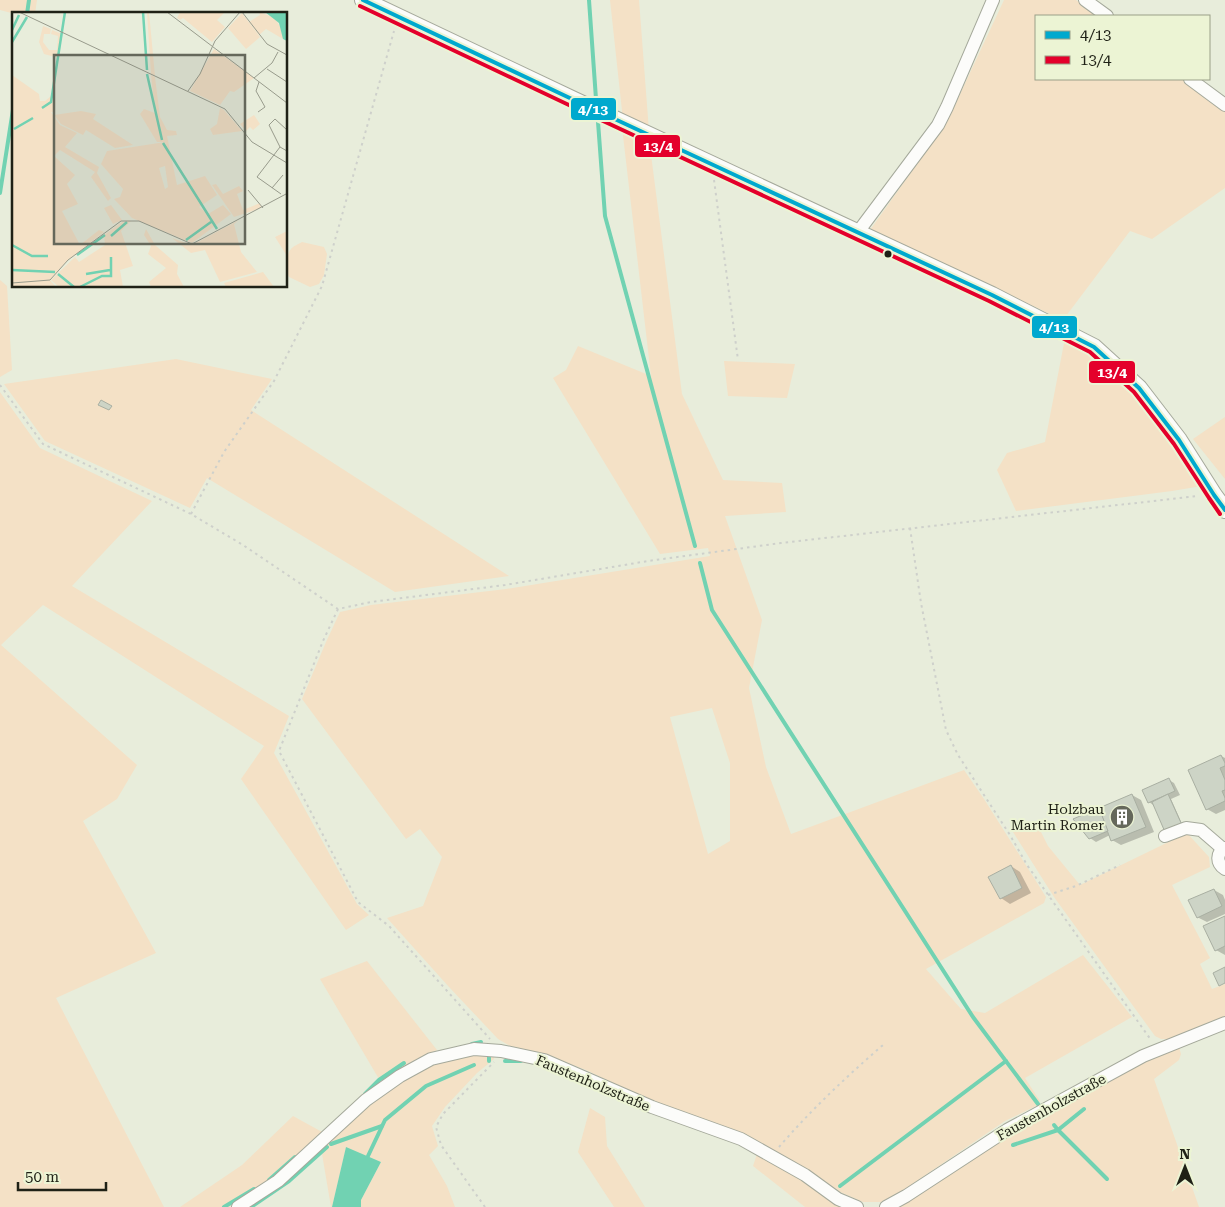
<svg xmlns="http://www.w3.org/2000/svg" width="1225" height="1207" viewBox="0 0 1225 1207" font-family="'Roboto Serif',serif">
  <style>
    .green { fill: #f4e1c6; fill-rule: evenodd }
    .water { fill: #71d2b2 }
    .shadow { fill: #0003 }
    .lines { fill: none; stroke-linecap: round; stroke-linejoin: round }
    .stream { stroke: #71d2b2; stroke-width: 4 }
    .building { fill: #cdd4c6; stroke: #a9afa2 }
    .minor-casing { stroke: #a5a99b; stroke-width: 14 }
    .major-casing { stroke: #a5a99b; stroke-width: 18 }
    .path { stroke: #ced0cb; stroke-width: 2; stroke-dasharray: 2.5 4; stroke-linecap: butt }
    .minor { stroke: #fcfcfa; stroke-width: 12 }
    .major { stroke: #fcfcfa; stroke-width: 16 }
    .bus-1-casing { stroke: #ecf4d4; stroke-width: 8 }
    .bus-2-casing { stroke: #ecf4d4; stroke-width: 8 }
    .bus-1 { stroke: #00a9ce; stroke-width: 4 }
    .bus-2 { stroke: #e4002b; stroke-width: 4 }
    .bus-dot { fill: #1f2116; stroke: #ecf4d4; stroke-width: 2 }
    .labels { text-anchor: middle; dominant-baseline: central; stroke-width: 4; stroke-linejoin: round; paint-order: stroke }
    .poi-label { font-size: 14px; fill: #1f2116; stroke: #ecf4d4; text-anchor: end }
    .street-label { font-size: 14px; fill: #1f2116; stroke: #ecf4d4 }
    .inset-river { fill: none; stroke: #71d2b2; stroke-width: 2.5 }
    .inset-road { fill: none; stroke: #989b8c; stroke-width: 1 }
    .view { fill: #65685b; fill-opacity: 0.15; stroke: #65685b; stroke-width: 2.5 }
    .inset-edge { fill: none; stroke: #1f2116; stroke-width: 2.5 }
    .line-badge { stroke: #ecf4d4; stroke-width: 2 }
    .badge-label { font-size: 14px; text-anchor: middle; font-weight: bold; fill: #fff }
  </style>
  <rect width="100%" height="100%" fill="#e8eddb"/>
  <!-- green -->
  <g class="green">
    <path d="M 0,0 L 37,0 L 35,14 L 15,14 L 0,10 Z"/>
    <path d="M 610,0 L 639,0 L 649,131 L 623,120 Z"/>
    <path d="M 1004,0 L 1076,0 L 1099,16 L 1036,16 L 1036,79 L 1182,79 L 1225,111 L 1225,188 L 1152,239 L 1130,231 L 1063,320 L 870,230 L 947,122 Z"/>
    <path d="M 622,127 L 649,139 L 682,394 L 723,480 L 782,483 L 786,512 L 725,516 L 762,620 L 749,688 L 766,767 L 791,834 L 964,770 L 984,799 L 1046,897 L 1044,903 L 926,969 L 961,1009 L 985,1013 L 1083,955 L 1132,1017 L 1025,1078 L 1040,1101 L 1038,1105 L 1005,1121 L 902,1191 L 881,1202 L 863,1202 L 840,1192 L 807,1169 L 652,1102 L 586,1070 L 544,1054 L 510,1046 L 498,1039 L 449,987 L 387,918 L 423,906 L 442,857 L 420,829 L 406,839 L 302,699 L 326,642 L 340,612 L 371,605 L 506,589 L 710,556 L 708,548 L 660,554 L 553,378 L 566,370 L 578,346 L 651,376 ZM 712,708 L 730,763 L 730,841 L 708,854 L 670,717 Z"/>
    <path d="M 302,242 L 324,247 L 327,254 L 324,275 L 319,284 L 310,287 L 289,277 C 285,269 286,255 291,249 C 293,246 299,244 302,242 Z"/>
    <path d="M 0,280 L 7,286 L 12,370 L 0,377 Z"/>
    <path d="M 1065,338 L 1091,352 L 1137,392 L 1202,486 L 1172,491 L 1016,511 L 997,470 L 1007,453 L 1045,442 Z"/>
    <path d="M 176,359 L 272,379 L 251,410 L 509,576 L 395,592 L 207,478 L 190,508 L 45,441 L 4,384 Z"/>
    <path d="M 724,361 L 795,364 L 787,398 L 728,396 Z"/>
    <path d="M 0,392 L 40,448 L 152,501 L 72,586 L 289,716 L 274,753 L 357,904 L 369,915 L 346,930 L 241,779 L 264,746 L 43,605 L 1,645 L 137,765 L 117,799 L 83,821 L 156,953 L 56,998 L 164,1207 L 0,1207 Z"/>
    <path d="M 1225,417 L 1225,479 L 1193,439 Z"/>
    <path d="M 1036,822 L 1048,846 L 1080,885 L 1187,833 L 1209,857 L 1210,867 L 1172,885 L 1210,958 L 1200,964 L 1212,989 L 1225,984 L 1225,1016 L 1171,1039 L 1161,1039 L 1155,1036 L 1054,897 L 1013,832 Z"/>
    <path d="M 367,961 L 437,1050 L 379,1079 L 320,979 Z"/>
    <path d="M 1179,1047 L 1181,1054 L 1179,1060 L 1154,1079 L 1199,1207 L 896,1207 L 981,1153 L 1047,1113 L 1147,1058 Z"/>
    <path d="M 470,1055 L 494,1055 L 494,1059 L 477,1073 L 445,1107 L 432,1126 L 438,1146 L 429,1155 L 447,1186 L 455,1207 L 361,1207 L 361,1200 L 381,1162 L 346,1148 L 332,1207 L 331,1207 L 321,1148 L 376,1097 L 434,1064 Z"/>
    <path d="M 590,1108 L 605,1117 L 607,1146 L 645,1207 L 614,1207 L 578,1152 Z"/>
    <path d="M 293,1116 L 324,1133 L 275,1178 L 229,1207 L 180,1207 L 242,1165 Z"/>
    <path d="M 757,1154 L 801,1179 L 843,1207 L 805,1207 L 753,1166 Z"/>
  </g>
  <!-- water -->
  <path class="water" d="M 346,1147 L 381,1162 L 361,1200 L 361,1207 L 332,1207 Z"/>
  <!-- shadow -->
  <g class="shadow">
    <path d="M 1221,756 L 1225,758 L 1225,810 L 1216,814 L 1207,809 Z"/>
    <path d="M 1169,780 L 1174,783 L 1180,795 L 1171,799 L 1183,826 L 1149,802 Z"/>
    <path d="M 1132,795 L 1141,800 L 1154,832 L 1121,845 L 1112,840 L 1110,835 L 1096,842 L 1090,838 Z"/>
    <path d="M 1011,866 L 1020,872 L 1031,893 L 1010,904 L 1001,898 L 990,877 Z"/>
    <path d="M 1214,890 L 1223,895 L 1225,900 L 1225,914 L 1207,922 L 1197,917 Z"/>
    <path d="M 1225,917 L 1225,955 L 1216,950 Z"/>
  </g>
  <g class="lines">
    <!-- stream -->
    <g class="stream">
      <path d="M 589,0 L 596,99"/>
      <path d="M 27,14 L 29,0"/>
      <path d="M 598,122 L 605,216 L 695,546"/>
      <path d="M 0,193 L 14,103"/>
      <path d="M 700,563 L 712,610 L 973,1017 L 1041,1108"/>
      <path d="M 472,1044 L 481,1042"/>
      <path d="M 489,1056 L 489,1061"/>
      <path d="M 505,1061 L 521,1061"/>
      <path d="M 365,1094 L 379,1080 L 404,1063"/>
      <path d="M 1054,1125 L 1058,1130 L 1107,1179"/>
      <path d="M 331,1144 L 382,1126"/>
      <path d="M 1013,1145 L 1058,1130 L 1084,1109"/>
      <path d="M 368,1156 L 385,1120 L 426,1086 L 474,1065"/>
      <path d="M 269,1180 L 295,1157"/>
      <path d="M 840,1186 L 1006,1061"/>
      <path d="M 224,1207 L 254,1189"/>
      <path d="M 251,1207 L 289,1181 L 327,1147"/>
    </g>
  </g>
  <!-- building -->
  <g class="building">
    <path d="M 101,400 L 112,406 L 109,410 L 98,405 Z"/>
    <path d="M 1221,755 L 1225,763 L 1225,766 L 1220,768 L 1225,780 L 1225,790 L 1222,791 L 1225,798 L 1225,801 L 1206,810 L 1188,770 Z"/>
    <path d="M 1169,778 L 1175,791 L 1148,803 L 1142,790 Z"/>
    <path d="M 1132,794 L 1146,827 L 1111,841 L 1099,808 Z"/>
    <path d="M 1168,794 L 1182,825 L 1165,832 L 1152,802 Z"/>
    <path d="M 1099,808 L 1108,831 L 1089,839 L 1073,819 Z"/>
    <path d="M 1011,865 L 1022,888 L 1000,899 L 988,877 Z"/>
    <path d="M 1214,889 L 1222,906 L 1197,918 L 1188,900 Z"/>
    <path d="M 1225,916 L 1225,946 L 1215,951 L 1203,926 Z"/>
    <path d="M 1225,967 L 1225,983 L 1219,986 L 1213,973 Z"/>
  </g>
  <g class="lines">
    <!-- minor casing -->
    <g class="minor-casing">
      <g id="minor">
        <path d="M 1085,0 L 1107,16"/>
        <path d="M 1190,79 L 1225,105"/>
        <path d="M 858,232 L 938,125 L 947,107 L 993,0"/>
        <path d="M 1165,836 L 1186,828 L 1201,830 L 1223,849"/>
        <path d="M 1225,848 C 1216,853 1216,863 1225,869"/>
        <path d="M 238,1207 L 278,1181 L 366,1100 L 400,1076 L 431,1059 L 474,1049 L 501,1051 L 544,1060 L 652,1107 L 741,1139 L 805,1175 L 838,1199 L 857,1207"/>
        <path d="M 886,1207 L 906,1196 L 1007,1130 L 1143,1056 L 1225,1023"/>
      </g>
    </g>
    <!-- major casing -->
    <g class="major-casing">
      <path id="major" d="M 363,0 L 574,100 L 992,295 L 1094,347 L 1139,388 L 1179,440 L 1214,495 L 1225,510"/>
    </g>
    <!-- path -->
    <g class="path">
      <path d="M 714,180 L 738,360"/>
      <path d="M 0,385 L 43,444 L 191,514 L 243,545 L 338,609 L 371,602 L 505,585 L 648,561 L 781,543 L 1198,496"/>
      <path d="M 191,514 L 224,452 L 274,381 L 322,286 L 394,31"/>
      <path d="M 910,528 L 921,603 L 946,730 L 958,755 L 1010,835 L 1027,865 L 1151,1040"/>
      <path d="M 338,609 L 323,641 L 279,751 L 358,902 L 389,926 L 490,1039"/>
      <path d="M 1048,895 L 1076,886 L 1120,865"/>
      <path d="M 779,1147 C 811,1110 846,1077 883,1045"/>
      <path d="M 485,1207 L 441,1145 L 436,1127 L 443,1114 L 494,1062"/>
    </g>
    <!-- minor -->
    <use href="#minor" class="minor"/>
    <!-- major -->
    <use href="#major" class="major"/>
    <!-- bus-1 casing -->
    <g class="bus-1-casing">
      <path id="bus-1" d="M 363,0 L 574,100 L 992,295 L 1094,347 L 1139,388 L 1179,440 L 1214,495 L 1225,510"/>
    </g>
    <!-- bus-2 casing -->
    <g class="bus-2-casing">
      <path id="bus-2" d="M 360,6 L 571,106 L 989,301 L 1090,352 L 1134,392 L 1174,444 L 1209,498 L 1220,514"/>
    </g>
    <!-- bus-1 -->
    <use href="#bus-1" class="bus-1"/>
    <!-- bus-2 -->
    <use href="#bus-2" class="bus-2"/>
  </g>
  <!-- icons -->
  <defs>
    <g id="building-disc" transform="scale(1.25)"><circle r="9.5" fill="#65685b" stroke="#ecf4d4"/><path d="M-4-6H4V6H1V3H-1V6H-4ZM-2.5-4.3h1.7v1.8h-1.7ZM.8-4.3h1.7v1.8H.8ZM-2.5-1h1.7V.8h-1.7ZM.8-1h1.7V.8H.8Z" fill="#fff"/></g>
  </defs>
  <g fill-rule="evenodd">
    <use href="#building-disc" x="1122" y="817"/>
  </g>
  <!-- markers -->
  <circle class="bus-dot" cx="888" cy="254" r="4.5"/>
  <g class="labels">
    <!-- poi labels -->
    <g class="poi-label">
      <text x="1104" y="809">Holzbau<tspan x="1104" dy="16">Martin Romer</tspan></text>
    </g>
    <!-- street labels -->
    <g class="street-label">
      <text transform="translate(593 1083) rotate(23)">Faustenholzstraße</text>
      <text transform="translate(1051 1107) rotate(-29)">Faustenholzstraße</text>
    </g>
  </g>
  <!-- overview -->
  <g transform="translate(12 12)">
    <rect width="275" height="275" fill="#e8eddb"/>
    <path d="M 135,0 L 137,0 L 143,64 L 139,62 ZM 168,0 L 213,0 L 205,8 L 213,15 L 200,30 L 171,6 L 168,8 L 165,6 ZM 247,0 L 263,6 L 272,22 L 271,27 L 254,17 L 247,23 L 237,10 L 248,3 ZM 230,1 L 248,25 L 234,37 L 216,16 ZM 31,14 L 39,17 L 38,22 L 32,22 L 31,30 L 37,38 L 45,38 L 46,24 L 39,22 L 40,18 L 50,22 L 47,46 L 32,42 L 27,30 ZM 202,37 L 242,66 L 222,80 L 218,79 L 208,93 L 178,79 ZM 0,63 L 27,82 L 28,89 L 33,89 L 39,84 L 43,88 L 43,101 L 39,100 L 48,113 L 65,121 L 53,135 L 87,155 L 85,161 L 99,186 L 96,189 L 79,165 L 83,160 L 48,138 L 42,144 L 63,163 L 55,172 L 66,192 L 50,199 L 68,233 L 87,218 L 92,220 L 56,248 L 38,268 L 44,275 L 0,275 ZM 139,63 L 143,65 L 148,105 L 155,118 L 164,119 L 165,123 L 155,124 L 165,173 L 193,164 L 205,183 L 187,195 L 196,202 L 211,193 L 219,202 L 180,231 L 120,206 L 102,187 L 108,185 L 111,177 L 89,152 L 95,139 L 153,130 L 145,130 L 128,102 L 132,97 L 143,101 ZM 153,154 L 156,175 L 153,177 L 147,156 ZM 208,96 L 212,98 L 230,119 L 201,123 L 198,117 L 205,112 ZM 69,99 L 84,102 L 81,107 L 121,133 L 103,136 L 74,118 L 71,123 L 49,112 L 42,103 ZM 242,103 L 248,112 L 241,118 L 238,115 L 234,119 L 228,112 ZM 204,172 L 211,182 L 227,174 L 231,179 L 225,182 L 231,198 L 248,191 L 249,196 L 222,205 L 200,173 ZM 99,193 L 110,208 L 101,212 L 92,196 ZM 227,208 L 222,212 L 229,240 L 245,260 L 208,270 L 193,238 L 179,241 L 160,226 L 180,233 ZM 119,209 L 109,219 L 121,254 L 108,258 L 111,275 L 47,275 L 39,268 L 63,245 L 67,250 L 93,233 L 92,223 L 110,210 ZM 134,217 L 143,233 L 166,253 L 165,262 L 172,275 L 139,275 L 137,270 L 154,256 L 136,242 L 139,234 L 132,223 ZM 275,219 L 275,244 L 263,225 ZM 251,260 L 262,275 L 214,275 L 212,271 Z" fill="#f4e1c6" fill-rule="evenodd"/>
    <path d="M 253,0 L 275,0 L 275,29 L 271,27 L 267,11 Z" fill="#71d2b2"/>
    <path class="inset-river" d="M 131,0 L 135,58M 0,18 L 7,3M 0,30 L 15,5M 135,62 L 150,128M 30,96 L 39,90 L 53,0M 2,117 L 21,106M 151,131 L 205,217M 99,224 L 115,210M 174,228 L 199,210M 0,233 L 20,244 L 36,244M 65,243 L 93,223M 0,258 L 43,260M 46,262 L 62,275M 74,262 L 98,258M 68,275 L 90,264 L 99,264 L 99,245"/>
    <path class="inset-road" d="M 7,0 L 213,97 L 240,130 L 275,151M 155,0 L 275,91M 230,0 L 255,32 L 275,43M 255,57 L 275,70M 242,66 L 260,51 L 266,40M 176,79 L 188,62 L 203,29 L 228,0M 246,100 L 253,95 L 244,79 L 247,70M 275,118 L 263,107 L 257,113 L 268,135 L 275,139M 268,135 L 245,165 L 269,182M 260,176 L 271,163M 236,178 L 251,196M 0,271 L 38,268 L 56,248 L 109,209 L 127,209 L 180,232 L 274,182"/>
    <path class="view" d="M 42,43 L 233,43 L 233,232 L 42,232 Z"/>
    <rect width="275" height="275" class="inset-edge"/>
  </g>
  <g class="line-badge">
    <rect x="570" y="97" width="47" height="24" rx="5" fill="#00a9ce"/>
    <rect x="634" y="134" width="47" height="24" rx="5" fill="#e4002b"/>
    <rect x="1031" y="315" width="47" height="24" rx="5" fill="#00a9ce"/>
    <rect x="1088" y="360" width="48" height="24" rx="5" fill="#e4002b"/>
  </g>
  <g class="badge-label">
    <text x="593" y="114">4/13</text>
    <text x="658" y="151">13/4</text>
    <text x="1054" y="332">4/13</text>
    <text x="1112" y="377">13/4</text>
  </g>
  <!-- legend -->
  <rect x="1035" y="15" width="175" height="65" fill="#ecf4d4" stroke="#9aa088"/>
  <rect x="1045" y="31" width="25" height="8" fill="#00a9ce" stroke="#9aa088"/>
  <text x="1080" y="40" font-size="15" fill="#1f2116">4/13</text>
  <rect x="1045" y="56" width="25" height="8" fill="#e4002b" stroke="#9aa088"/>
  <text x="1080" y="65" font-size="15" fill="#1f2116">13/4</text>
  <!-- north arrow -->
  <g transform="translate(1185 1167)" stroke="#ecf4d4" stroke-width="4" paint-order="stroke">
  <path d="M0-4L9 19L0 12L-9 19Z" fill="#1f2116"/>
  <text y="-8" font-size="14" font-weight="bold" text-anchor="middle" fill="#1f2116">N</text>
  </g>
  <!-- scale -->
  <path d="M18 1182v8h88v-8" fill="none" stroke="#1f2116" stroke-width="2.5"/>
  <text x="25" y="1182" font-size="15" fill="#1f2116" stroke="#ecf4d4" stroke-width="4" paint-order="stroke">50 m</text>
</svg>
